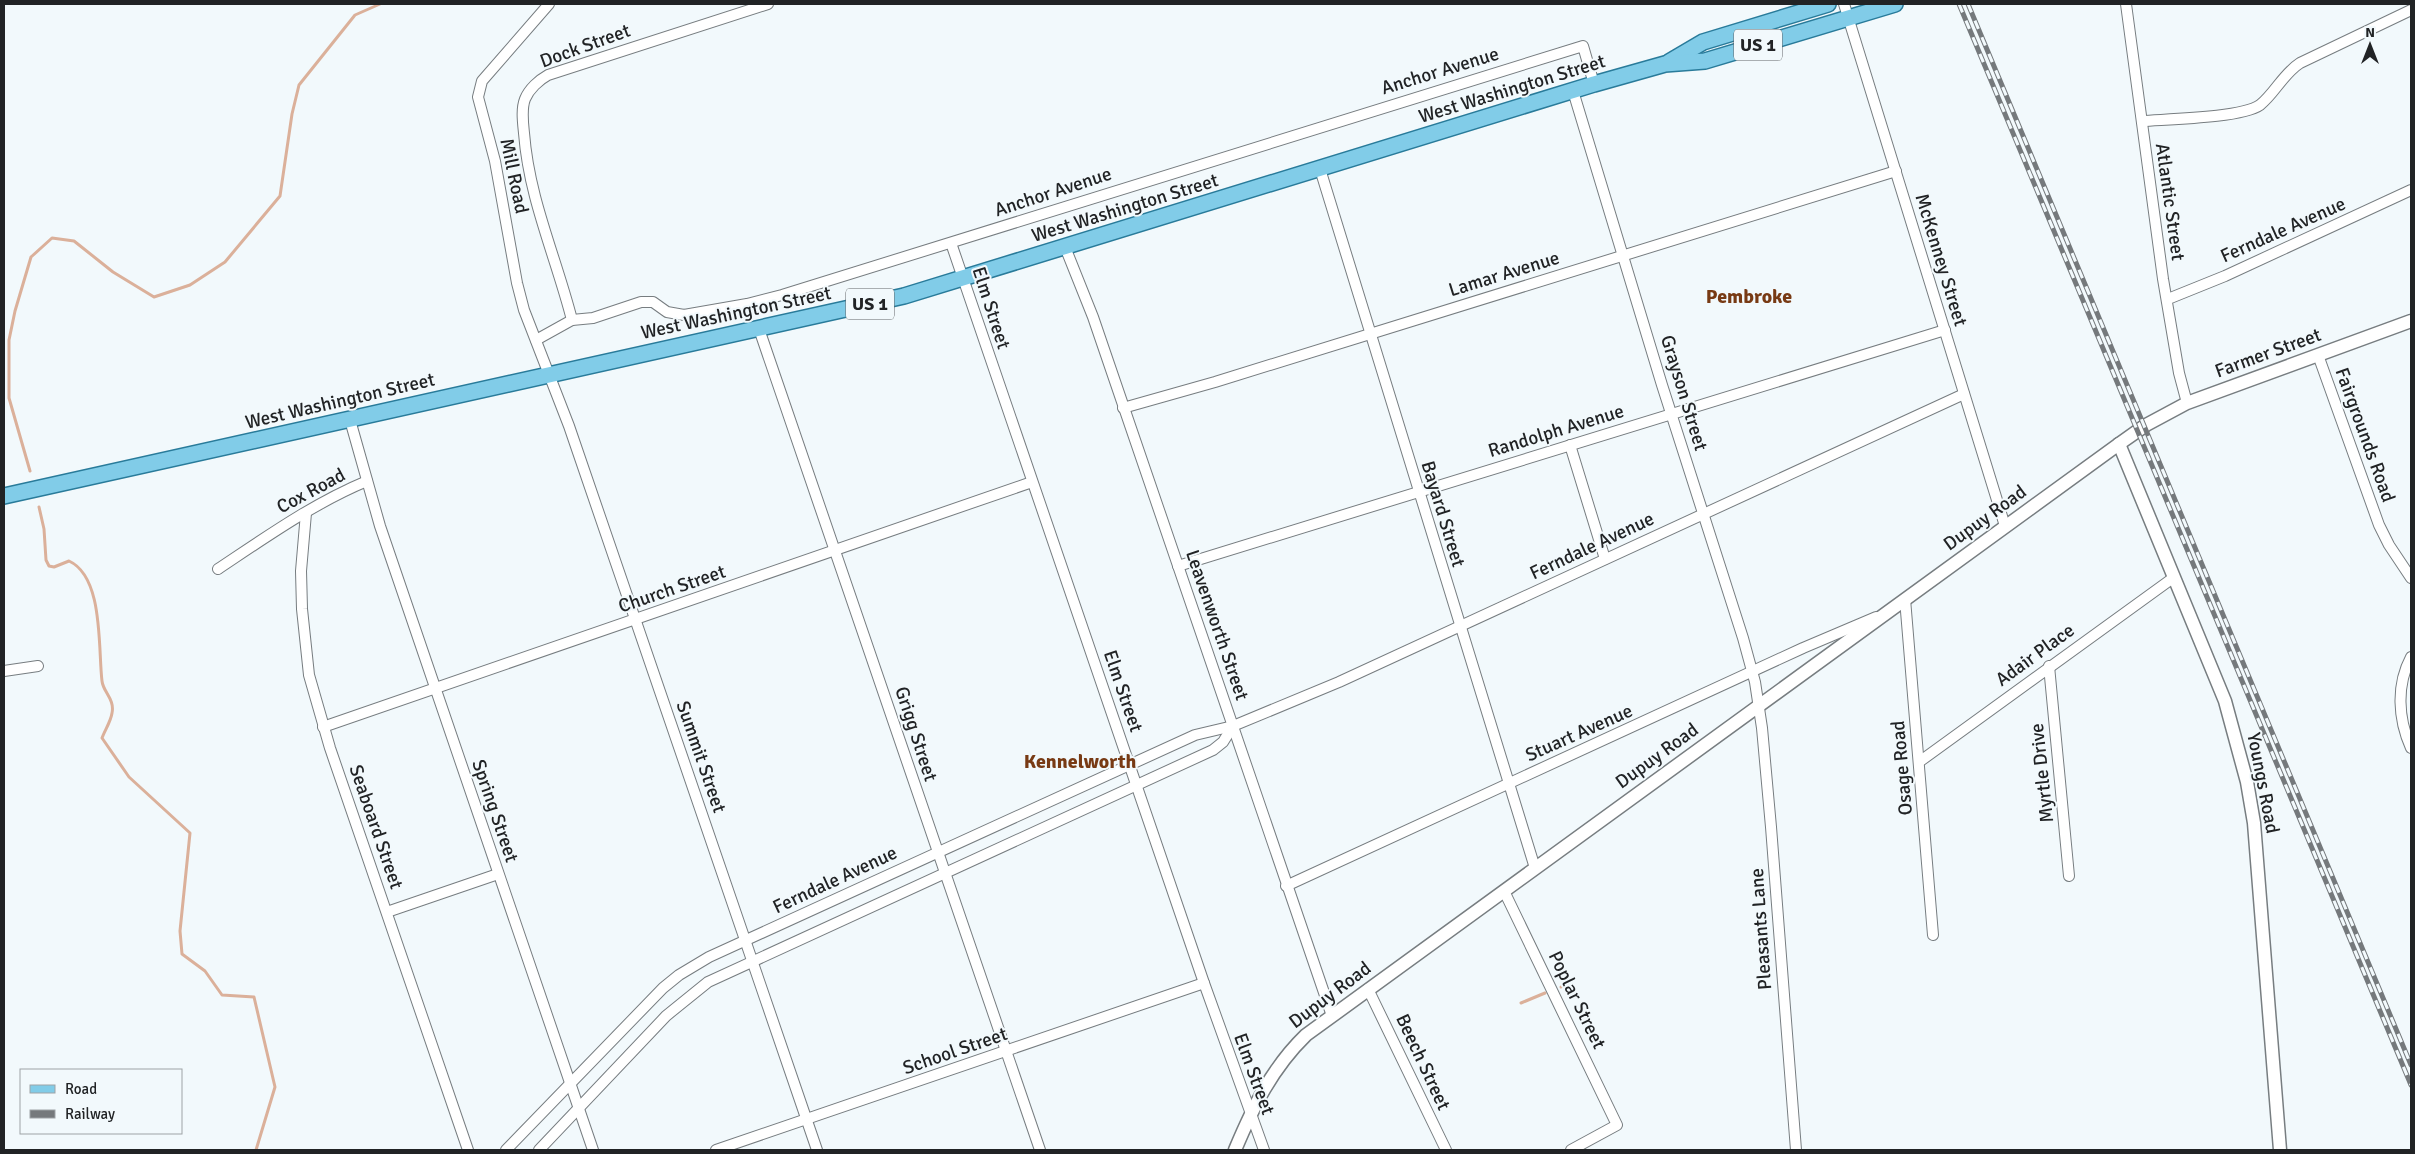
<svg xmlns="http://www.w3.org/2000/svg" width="2415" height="1154" viewBox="0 0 2415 1154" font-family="Signika,sans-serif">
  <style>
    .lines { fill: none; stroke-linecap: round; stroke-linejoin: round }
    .stream { stroke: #dbb09a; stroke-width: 3 }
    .minor-casing { stroke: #777d80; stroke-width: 12 }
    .tertiary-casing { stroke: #777d80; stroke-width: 15 }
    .primary-casing { stroke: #297b9a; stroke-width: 18 }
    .minor { stroke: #fff; stroke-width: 10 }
    .tertiary { stroke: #fff; stroke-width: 12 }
    .primary { stroke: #81cce8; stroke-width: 15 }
    .rail-casing { stroke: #75797c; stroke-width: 5 }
    .rail { stroke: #f2f9fc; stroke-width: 3; stroke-dasharray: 9; stroke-linecap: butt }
    .labels { text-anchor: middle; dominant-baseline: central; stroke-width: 4; stroke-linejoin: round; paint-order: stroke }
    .shield { fill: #f2f9fc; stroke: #606366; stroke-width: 1 }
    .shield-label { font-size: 18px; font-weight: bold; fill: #212325 }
    .street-label { font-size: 19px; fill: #212325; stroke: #f2f9fc }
    .neighbourhood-label { font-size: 20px; font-weight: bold; fill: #783a14; stroke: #f2f9fc }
  </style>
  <rect width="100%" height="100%" fill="#f2f9fc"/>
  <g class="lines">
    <!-- stream -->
    <g class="stream">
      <path d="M 30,471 L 9,398 L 9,340 L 15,311 L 31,257 L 52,238 L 74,241 L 113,272 L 154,297 L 190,285 L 225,262 L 280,196 L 292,114 L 299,85 L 355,15 L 380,4"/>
      <path d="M 39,507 L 44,529 L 46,560 L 49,566 L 54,567 L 69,561 C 104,577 98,649 102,681 C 103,692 115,699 112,713 C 111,721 105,730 102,738 L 129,777 L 190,833 L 180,931 L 182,954 L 205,971 L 222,995 L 254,997 L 275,1087 L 256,1150"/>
      <path d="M 1561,987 L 1567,984"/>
      <path d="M 1521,1003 L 1545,993"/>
    </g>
    <!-- minor casing -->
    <g class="minor-casing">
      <g id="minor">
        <path d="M 549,4 L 482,81 L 478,97 L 495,161 L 517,283 L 524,310 L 569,426 L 817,1150"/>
        <path d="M 1844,4 L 2005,526"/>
        <path d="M 2126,4 L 2163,279 L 2179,373 L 2187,403"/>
        <path d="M 1573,91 L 1662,385 L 1743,638 L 1755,682 L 1762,728 L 1771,827 L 1796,1150"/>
        <path d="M 2142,121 C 2168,119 2241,118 2260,105 C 2275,93 2283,74 2300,63 L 2411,10"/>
        <path d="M 1320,169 L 1535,868"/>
        <path d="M 951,243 L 1204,983 L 1264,1150"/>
        <path d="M 1065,247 L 1093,317 L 1332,1016"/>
        <path d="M 2168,299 L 2225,276 L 2411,190"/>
        <path d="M 572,320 C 556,257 529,199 524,133 C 523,123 521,109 525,99 C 529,89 539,80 548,75 L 768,4"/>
        <path d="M 759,329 L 1040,1150"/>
        <path d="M 536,340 L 572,320 L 593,318 L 641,302 L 653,302 L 667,312 L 684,315 L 747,304 L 782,295 L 1583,46 L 1594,84"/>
        <path d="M 2318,355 L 2379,525 L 2389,545 L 2411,578"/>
        <path d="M 1123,408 L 1215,382 L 1896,171"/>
        <path d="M 350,420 L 380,526 L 593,1150"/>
        <path d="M 1570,445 L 1605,559"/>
        <path d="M 306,513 L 301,571 L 302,609 L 309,675 L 330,748 L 468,1150"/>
        <path d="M 1178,566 L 1945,330"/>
        <path d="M 218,569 C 266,537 314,503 367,481"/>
        <path d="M 1905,599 L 1933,935"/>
        <path d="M 2411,657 C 2396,685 2398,719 2411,748"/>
        <path d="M 2049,666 L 2069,876"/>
        <path d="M 4,671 L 38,666"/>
        <path d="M 323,727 L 1032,482"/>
        <path d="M 1919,762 L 2173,578"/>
        <path d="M 1286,886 L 1803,648 L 1876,617"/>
        <path d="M 1504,891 L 1617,1125 L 1571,1150"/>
        <path d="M 387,912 L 498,874"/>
        <path d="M 1368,989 L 1446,1150"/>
        <path d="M 506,1150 L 663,988 L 679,975 L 709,957 L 1195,735 L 1233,726 L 1339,682 L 1964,394"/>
        <path d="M 539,1150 L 666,1016 L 708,982 L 1213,750 L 1223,742 L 1233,726"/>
        <path d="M 716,1150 L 1204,983"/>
      </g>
    </g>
    <!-- tertiary casing -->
    <g class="tertiary-casing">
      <g id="tertiary">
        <path d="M 2119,444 L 2225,701 L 2247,782 L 2254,823 L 2280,1150"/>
        <path d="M 1235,1150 C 1253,1107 1272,1068 1306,1035 L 2119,444 L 2146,425 L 2187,403 L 2411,321"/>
      </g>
    </g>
    <!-- primary casing -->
    <g class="primary-casing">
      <g id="primary">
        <path d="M 1669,62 L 1703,42 L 1828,4"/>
        <path d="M 4,496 L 904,296 L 1594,84 L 1665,64 L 1705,61 L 1895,4"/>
      </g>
    </g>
    <!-- minor -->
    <use href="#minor" class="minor"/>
    <!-- tertiary -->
    <use href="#tertiary" class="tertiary"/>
    <!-- primary -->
    <use href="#primary" class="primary"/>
    <!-- rail casing -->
    <g class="rail-casing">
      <g id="rail">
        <path d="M 1959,4 L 2411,1085"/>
        <path d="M 1968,4 L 2411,1065"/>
      </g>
    </g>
    <!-- rail -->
    <use href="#rail" class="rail"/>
  </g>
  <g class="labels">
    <!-- shield labels -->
    <g class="shield">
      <rect x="1734" y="29.5" width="48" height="31" rx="4"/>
      <rect x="846" y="288.5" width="48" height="31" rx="4"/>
    </g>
    <g class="shield-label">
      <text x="1758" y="45">US 1</text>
      <text x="870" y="304">US 1</text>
    </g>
    <!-- street labels -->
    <g class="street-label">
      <text transform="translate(585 46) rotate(-20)">Dock Street</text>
      <text transform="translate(1440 71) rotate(-17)">Anchor Avenue</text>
      <text transform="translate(1512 89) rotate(-17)">West Washington Street</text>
      <text transform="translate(514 176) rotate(78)">Mill Road</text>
      <text transform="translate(1053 192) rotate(-18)">Anchor Avenue</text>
      <text transform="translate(2170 202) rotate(82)">Atlantic Street</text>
      <text transform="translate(1125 208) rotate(-17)">West Washington Street</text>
      <text transform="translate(2283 230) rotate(-24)">Ferndale Avenue</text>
      <text transform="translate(1941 260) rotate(73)">McKenney Street</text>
      <text transform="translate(1504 274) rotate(-17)">Lamar Avenue</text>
      <text transform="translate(991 308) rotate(72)">Elm Street</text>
      <text transform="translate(736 313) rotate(-12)">West Washington Street</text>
      <text transform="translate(2268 353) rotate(-20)">Farmer Street</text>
      <text transform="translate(1684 393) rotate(73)">Grayson Street</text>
      <text transform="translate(340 401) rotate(-13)">West Washington Street</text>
      <text transform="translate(1556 431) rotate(-17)">Randolph Avenue</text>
      <text transform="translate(2365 435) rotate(70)">Fairgrounds Road</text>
      <text transform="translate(311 491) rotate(-28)">Cox Road</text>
      <text transform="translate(1443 514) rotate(73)">Bayard Street</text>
      <text transform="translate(1985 518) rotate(-36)">Dupuy Road</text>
      <text transform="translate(1592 546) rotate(-25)">Ferndale Avenue</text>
      <text transform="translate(672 589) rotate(-19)">Church Street</text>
      <text transform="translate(1217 625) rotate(71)">Leavenworth Street</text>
      <text transform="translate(2035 655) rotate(-36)">Adair Place</text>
      <text transform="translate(1123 691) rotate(71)">Elm Street</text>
      <text transform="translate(1579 733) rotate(-24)">Stuart Avenue</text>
      <text transform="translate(916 734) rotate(72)">Grigg Street</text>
      <text transform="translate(1657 756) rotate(-36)">Dupuy Road</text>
      <text transform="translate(701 757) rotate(71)">Summit Street</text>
      <text transform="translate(1902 768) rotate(-95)">Osage Road</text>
      <text transform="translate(2042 773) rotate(-96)">Myrtle Drive</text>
      <text transform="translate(2263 783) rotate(79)">Youngs Road</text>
      <text transform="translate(495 811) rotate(71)">Spring Street</text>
      <text transform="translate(376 827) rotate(71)">Seaboard Street</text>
      <text transform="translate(835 880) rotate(-25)">Ferndale Avenue</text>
      <text transform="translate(1761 929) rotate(-94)">Pleasants Lane</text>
      <text transform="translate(1330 995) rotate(-37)">Dupuy Road</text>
      <text transform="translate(1577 1000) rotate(64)">Poplar Street</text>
      <text transform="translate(955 1051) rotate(-19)">School Street</text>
      <text transform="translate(1423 1062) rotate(65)">Beech Street</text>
      <text transform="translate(1254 1074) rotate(70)">Elm Street</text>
    </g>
    <!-- neighbourhood labels -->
    <g class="neighbourhood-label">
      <text x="1749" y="296">Pembroke</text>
      <text x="1080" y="761">Kennelworth</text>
    </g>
  </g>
  <!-- border -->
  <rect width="2415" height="1154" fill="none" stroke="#212325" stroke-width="10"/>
  <!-- legend -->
  <rect x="20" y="1069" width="162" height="65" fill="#f2f9fc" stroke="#9ea3a6"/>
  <rect x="30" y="1085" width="25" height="8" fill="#81cce8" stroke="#9ea3a6"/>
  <text x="65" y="1094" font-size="15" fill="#212325">Road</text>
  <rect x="30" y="1110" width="25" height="8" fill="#75797c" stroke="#9ea3a6"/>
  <text x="65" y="1119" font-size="15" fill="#212325">Railway</text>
  <!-- north arrow -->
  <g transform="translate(2370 45)" stroke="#f2f9fc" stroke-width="4" paint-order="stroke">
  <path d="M0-4L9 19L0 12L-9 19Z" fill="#212325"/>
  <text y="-8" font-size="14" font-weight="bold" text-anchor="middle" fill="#212325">N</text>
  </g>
</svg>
